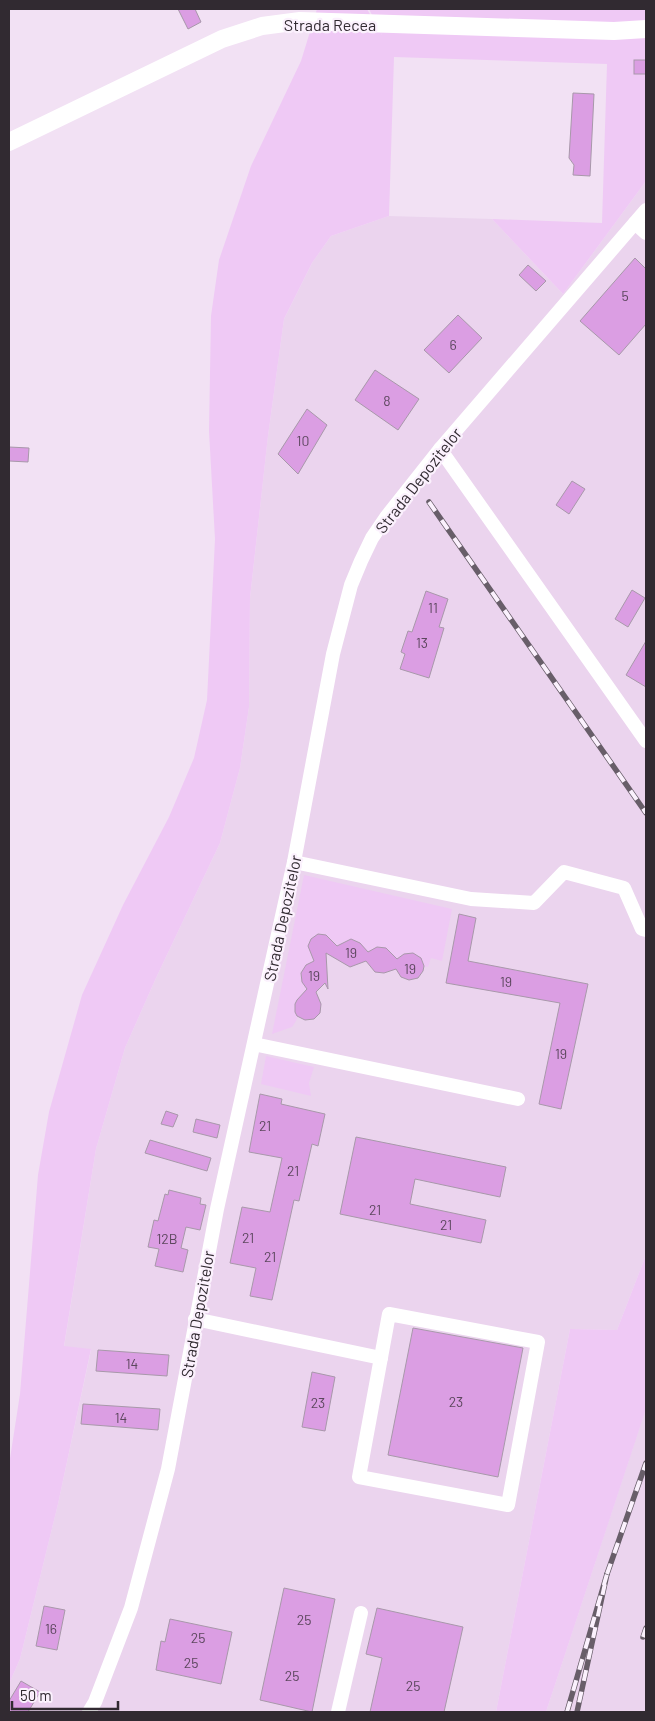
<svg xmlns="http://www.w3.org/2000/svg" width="655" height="1721" viewBox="0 0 655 1721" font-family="Barlow,sans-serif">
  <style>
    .built { fill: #ebd4ee }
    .green { fill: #efc9f5 }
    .building { fill: #db9ee3; stroke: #a898aa }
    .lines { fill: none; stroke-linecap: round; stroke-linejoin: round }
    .minor { stroke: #fff; stroke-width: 14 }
    .major { stroke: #fff; stroke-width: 18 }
    .rail-casing { stroke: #685e69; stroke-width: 5.5 }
    .rail { stroke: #fbf1fd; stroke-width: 4; stroke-dasharray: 11; stroke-linecap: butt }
    .labels { text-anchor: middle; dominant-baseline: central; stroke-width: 4.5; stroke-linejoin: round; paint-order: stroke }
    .number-label { font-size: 14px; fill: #5c475e }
    .street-label { font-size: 16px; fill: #312a31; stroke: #fbf1fd }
  </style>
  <rect width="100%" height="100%" fill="#f2e1f4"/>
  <!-- built -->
  <g class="built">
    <path d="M 646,181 L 646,1255 L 617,1330 L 570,1329 L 496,1712 L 9,1712 L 9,1684 L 20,1659 L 58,1504 L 91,1350 L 64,1347 L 96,1149 L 125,1048 L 156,978 L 220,843 L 240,768 L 249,707 L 250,598 L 268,436 L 284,319 L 312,263 L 331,236 L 389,216 L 492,219 L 563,294 Z"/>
    <path d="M 646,1409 L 646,1712 L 546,1712 L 645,1411 Z"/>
  </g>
  <!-- green -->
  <g class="green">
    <path d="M 317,9 L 367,9 L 382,35 L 369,9 L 646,9 L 646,181 L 563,294 L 492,219 L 602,223 L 607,64 L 394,57 L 389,216 L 331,236 L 312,263 L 284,319 L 268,436 L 250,598 L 249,707 L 240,768 L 220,843 L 156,978 L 125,1048 L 96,1149 L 64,1346 L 91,1349 L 58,1504 L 20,1659 L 9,1684 L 9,1465 L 20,1394 L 38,1175 L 49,1112 L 82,995 L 123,905 L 169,817 L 194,758 L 207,700 L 215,539 L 209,431 L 211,316 L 219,260 L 251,166 L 301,61 Z"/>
    <path d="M 304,875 L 452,909 L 442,961 L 431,958 L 428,967 L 322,948 L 296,1021 L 292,1027 L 272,1034 Z"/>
    <path d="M 266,1056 L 314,1067 L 309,1083 L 311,1096 L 261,1084 Z"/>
    <path d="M 646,1255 L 646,1409 L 546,1712 L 496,1712 L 570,1329 L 617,1330 Z"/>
  </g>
  <!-- building -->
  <g class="building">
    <path d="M 178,9 L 195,9 L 201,22 L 188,29 Z"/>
    <rect x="634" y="60" width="12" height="14"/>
    <path d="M 573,93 L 594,94 L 590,176 L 573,175 L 574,165 L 569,158 Z"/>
    <path d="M 635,258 L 646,269 L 646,324 L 619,355 L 580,321 Z"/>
    <path d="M 528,265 L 546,281 L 536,291 L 519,275 Z"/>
    <path d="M 458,315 L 482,338 L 449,373 L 424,350 Z"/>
    <path d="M 375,370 L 419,399 L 398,430 L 355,400 Z"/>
    <path d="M 307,409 L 327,425 L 298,474 L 278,454 Z"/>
    <path d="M 9,447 L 29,448 L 28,462 L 9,461 Z"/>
    <path d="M 572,481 L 585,489 L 569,514 L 556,505 Z"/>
    <path d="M 632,590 L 645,598 L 628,627 L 615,619 Z"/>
    <path d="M 426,591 L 448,599 L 439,627 L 444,628 L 429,678 L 400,669 L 405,654 L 401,652 L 408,631 L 412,632 Z"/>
    <path d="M 646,641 L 646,687 L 626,675 Z"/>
    <path d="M 459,914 L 476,918 L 468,961 L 588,984 L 561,1109 L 539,1104 L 560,1003 L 446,983 Z"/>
    <path d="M 318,934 L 326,935 L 337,946 L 351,939 L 360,943 L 368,952 L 377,947 L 386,948 L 397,959 L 404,954 L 413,953 L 421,958 L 424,966 L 423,971 L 418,978 L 409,980 L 401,977 L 396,969 L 384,973 L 375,972 L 366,961 L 350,967 L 326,953 L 328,989 L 325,983 L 316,992 L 321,1004 L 320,1013 L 314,1019 L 305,1020 L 297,1016 L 295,1012 L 295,1004 L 297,1000 L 307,989 L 302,982 L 301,973 L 306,965 L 314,961 L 308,946 L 311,939 Z"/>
    <path d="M 260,1094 L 282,1099 L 281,1104 L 325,1114 L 318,1146 L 312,1144 L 299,1201 L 294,1200 L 272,1300 L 250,1296 L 256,1268 L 230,1263 L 242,1207 L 270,1212 L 282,1158 L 249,1152 Z"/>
    <path d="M 166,1111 L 178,1115 L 173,1127 L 161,1124 Z"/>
    <path d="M 196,1119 L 220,1125 L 217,1138 L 193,1132 Z"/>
    <path d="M 356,1137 L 506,1167 L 500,1197 L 415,1179 L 410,1204 L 486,1220 L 481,1243 L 340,1214 Z"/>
    <path d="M 150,1140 L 211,1158 L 207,1171 L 145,1153 Z"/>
    <path d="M 169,1190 L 201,1198 L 200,1204 L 206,1205 L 200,1230 L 186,1227 L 181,1248 L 188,1250 L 183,1272 L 155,1266 L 159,1249 L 148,1247 L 154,1220 L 158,1221 L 165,1194 L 168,1195 Z"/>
    <path d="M 413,1328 L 523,1348 L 498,1477 L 388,1455 Z"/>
    <path d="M 98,1350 L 169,1355 L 167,1376 L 96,1371 Z"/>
    <path d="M 312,1372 L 335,1377 L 325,1431 L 302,1427 Z"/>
    <path d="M 83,1404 L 160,1409 L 158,1430 L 81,1424 Z"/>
    <path d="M 284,1588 L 335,1599 L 312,1712 L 260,1700 Z"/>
    <path d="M 44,1606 L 65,1610 L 57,1650 L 36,1646 Z"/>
    <path d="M 377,1608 L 463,1627 L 444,1712 L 370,1712 L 382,1658 L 366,1654 Z"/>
    <path d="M 170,1619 L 232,1632 L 221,1684 L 156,1670 L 161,1641 L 165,1642 Z"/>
    <path d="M 21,1681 L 40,1692 L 28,1712 L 9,1712 L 9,1701 Z"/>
  </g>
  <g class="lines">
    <!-- minor -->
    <g class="minor">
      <path d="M 635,223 L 646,233"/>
      <path d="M 440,449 L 646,741"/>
      <path d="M 294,862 L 471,899 L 534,903 L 564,872 L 624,888 L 642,929 L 646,930"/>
      <path d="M 254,1044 L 518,1099"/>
      <path d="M 389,1314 L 538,1342 L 508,1505 L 359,1477 Z"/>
      <path d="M 195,1319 L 381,1358"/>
      <path d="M 89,1712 L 95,1702 L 131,1608 L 168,1469 L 217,1209 L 294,862 L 333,654 L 351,585 L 361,561 L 372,538 L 387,516 L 440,449 L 646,210"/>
      <path d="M 338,1712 L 361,1613"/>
    </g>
    <!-- major -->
    <path class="major" d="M 9,142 L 222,39 L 262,26 L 300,21 L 614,31 L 646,29"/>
    <!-- rail casing -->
    <g class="rail-casing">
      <g id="rail">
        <path d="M 429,502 L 646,813"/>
        <path d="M 607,1574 L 646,1463"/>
        <path d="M 643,1637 L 646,1628"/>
        <path d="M 567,1712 L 607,1574 L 577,1712"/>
      </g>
    </g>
    <!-- rail -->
    <use href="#rail" class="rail"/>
  </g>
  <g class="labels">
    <!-- number labels -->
    <g class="number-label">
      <text x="625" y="295">5</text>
      <text x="453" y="344">6</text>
      <text x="387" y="400">8</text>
      <text x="303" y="440">10</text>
      <text x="433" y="607">11</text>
      <text x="422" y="642">13</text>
      <text x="351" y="952">19</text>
      <text x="410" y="968">19</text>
      <text x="314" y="975">19</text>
      <text x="506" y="981">19</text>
      <text x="561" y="1053">19</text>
      <text x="265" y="1125">21</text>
      <text x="293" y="1170">21</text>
      <text x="375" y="1209">21</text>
      <text x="446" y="1224">21</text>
      <text x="248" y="1237">21</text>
      <text x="167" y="1238">12B</text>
      <text x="270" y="1256">21</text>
      <text x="132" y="1363">14</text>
      <text x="456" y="1401">23</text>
      <text x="318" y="1402">23</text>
      <text x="121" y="1417">14</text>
      <text x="304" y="1619">25</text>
      <text x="51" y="1628">16</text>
      <text x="198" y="1637">25</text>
      <text x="191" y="1662">25</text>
      <text x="292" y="1675">25</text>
      <text x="413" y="1685">25</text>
    </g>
    <!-- street labels -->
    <g class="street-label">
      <text x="330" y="24">Strada Recea</text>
      <text transform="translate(418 480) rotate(-52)">Strada Depozitelor</text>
      <text transform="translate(282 918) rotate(-78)">Strada Depozitelor</text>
      <text transform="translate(197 1314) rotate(-80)">Strada Depozitelor</text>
    </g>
  </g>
  <!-- border -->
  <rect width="655" height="1721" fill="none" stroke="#312a31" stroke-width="20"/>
  <!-- scale -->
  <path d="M12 1701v8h106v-8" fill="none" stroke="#312a31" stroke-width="2.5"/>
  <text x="20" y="1701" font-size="15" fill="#312a31" stroke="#fbf1fd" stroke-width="4" paint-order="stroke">50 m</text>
</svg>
